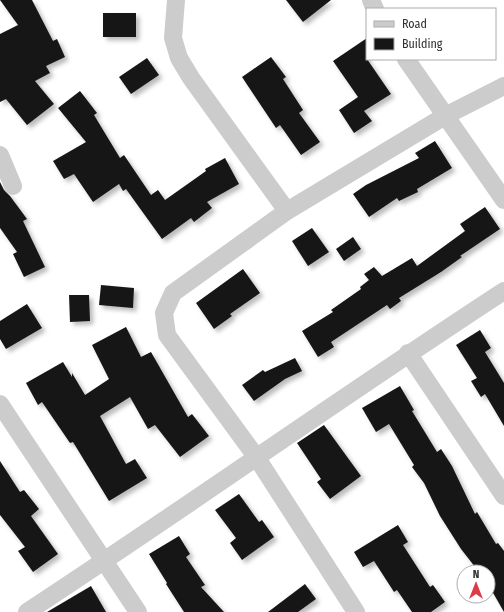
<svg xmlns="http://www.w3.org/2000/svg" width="504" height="612" viewBox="0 0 504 612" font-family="'Fira Sans Condensed',sans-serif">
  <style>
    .building { fill: #161616; filter: url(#shadow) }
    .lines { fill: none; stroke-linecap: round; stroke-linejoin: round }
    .minor { stroke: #ccc; stroke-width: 18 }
  </style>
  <defs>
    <filter id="shadow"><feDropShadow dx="3.5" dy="3.5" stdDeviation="2" flood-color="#0004"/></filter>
  </defs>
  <rect width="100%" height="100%" fill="#fff"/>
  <!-- building -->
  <g class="building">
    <path d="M 0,0 L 32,0 L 53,41 L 57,39 L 65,57 L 46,66 L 50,73 L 35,81 L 54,104 L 27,125 L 6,99 L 0,102 L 0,34 L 18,25 Z"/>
    <path d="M 286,0 L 331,0 L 303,22 Z"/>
    <rect x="103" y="13" width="33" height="24"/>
    <path d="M 367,38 L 367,59 L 391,94 L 364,111 L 372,121 L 354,133 L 339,110 L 358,97 L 333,61 Z"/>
    <path d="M 271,57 L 286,77 L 283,79 L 303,110 L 299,113 L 320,142 L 301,155 L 280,125 L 276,128 L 242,77 Z"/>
    <path d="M 147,58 L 159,75 L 131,94 L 119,77 Z"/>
    <path d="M 80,91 L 97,113 L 94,115 L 120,158 L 124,155 L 151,195 L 158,190 L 165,200 L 206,171 L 205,169 L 225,158 L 239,184 L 207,202 L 212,208 L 194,222 L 191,218 L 162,239 L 126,189 L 123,191 L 119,184 L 93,202 L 74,174 L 64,179 L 53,161 L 86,142 L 58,108 Z"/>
    <path d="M 435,141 L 452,168 L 417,189 L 418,192 L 399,201 L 397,198 L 369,217 L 353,194 L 366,185 L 419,158 L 415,153 Z"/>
    <path d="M 0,182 L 4,190 L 10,196 L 27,219 L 23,221 L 45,267 L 24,277 L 13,254 L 17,252 L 0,228 Z"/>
    <path d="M 485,207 L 500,229 L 460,256 L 462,257 L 441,272 L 399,298 L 401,301 L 390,309 L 387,305 L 331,342 L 334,347 L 318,357 L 302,331 L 333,312 L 331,310 L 361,289 L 360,287 L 369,280 L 364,274 L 374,267 L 382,276 L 412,258 L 417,266 L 465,231 L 460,224 Z"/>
    <path d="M 312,228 L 329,252 L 308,266 L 292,241 Z"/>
    <path d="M 353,237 L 361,249 L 344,261 L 336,249 Z"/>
    <path d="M 243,269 L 260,293 L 230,314 L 232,316 L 214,329 L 196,303 Z"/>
    <path d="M 101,285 L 134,288 L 133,308 L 99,305 Z"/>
    <path d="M 69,295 L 89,295 L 90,321 L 70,322 Z"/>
    <path d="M 27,304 L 42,328 L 6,349 L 0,339 L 0,321 Z"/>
    <path d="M 126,327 L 141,357 L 151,352 L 188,417 L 192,414 L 209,436 L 180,457 L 155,425 L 148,429 L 130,397 L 100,416 L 126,464 L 135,459 L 147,478 L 109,501 L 73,442 L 70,443 L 42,402 L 38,405 L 26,383 L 63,362 L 72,377 L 72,373 L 85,395 L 109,379 L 92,345 Z"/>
    <path d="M 480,330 L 491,348 L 485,352 L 504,383 L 504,426 L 485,394 L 481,397 L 471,381 L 477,378 L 456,345 Z"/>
    <path d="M 295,358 L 302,371 L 285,379 L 254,401 L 242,385 L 263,370 L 265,372 Z"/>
    <path d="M 400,386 L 414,410 L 412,411 L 437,452 L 441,449 L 452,466 L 475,514 L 477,512 L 496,544 L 498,543 L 504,551 L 504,612 L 488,584 L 488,572 L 479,572 L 461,549 L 440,516 L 424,483 L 412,467 L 414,465 L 389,424 L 376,432 L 362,408 Z"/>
    <path d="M 324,425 L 361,476 L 330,499 L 317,482 L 321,479 L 297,443 Z"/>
    <path d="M 0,461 L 20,492 L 24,490 L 39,509 L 31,516 L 58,554 L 33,572 L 18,551 L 25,547 L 0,515 Z"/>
    <path d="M 239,494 L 259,522 L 262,520 L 274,537 L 242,560 L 230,543 L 236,538 L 215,510 Z"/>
    <path d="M 398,525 L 408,542 L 403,545 L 430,587 L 433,585 L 445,602 L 431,612 L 412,612 L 397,590 L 394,592 L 374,561 L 363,567 L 354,552 Z"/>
    <path d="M 179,536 L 190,554 L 186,557 L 205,585 L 201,587 L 224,612 L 184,612 L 166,584 L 167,583 L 149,554 Z"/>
    <path d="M 305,584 L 316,599 L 298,612 L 268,612 Z"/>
    <path d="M 91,586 L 106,612 L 47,612 Z"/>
  </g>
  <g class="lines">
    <!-- minor -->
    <g class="minor">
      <path d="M 176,0 L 173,38 L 179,58 L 191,78 L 287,211"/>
      <path d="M 371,0 L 375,9"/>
      <path d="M 406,59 L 504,200"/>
      <path d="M 0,155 L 13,186"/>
      <path d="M 408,353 L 504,496"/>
      <path d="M 0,404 L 138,612"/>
      <path d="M 27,612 C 187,507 343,396 504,291"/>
      <path d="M 356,612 L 257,458 L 167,335 L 164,313 L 173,293 L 287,211 L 445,116 L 504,86"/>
    </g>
  </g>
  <!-- legend -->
  <rect x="366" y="8" width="130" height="52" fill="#ffffff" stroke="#acacac"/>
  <rect x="374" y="21" width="20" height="6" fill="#cccccc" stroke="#acacac"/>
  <text x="402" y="28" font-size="12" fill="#2f2f2f">Road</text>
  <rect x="374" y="38" width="20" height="12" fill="#161616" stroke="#acacac"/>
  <text x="402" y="48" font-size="12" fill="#2f2f2f">Building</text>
  <!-- north arrow -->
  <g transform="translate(476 584)"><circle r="19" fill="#ffffff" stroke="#acacac"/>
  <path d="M0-3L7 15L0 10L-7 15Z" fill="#dd3b4a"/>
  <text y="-6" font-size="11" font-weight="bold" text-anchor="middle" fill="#2f2f2f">N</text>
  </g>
</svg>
